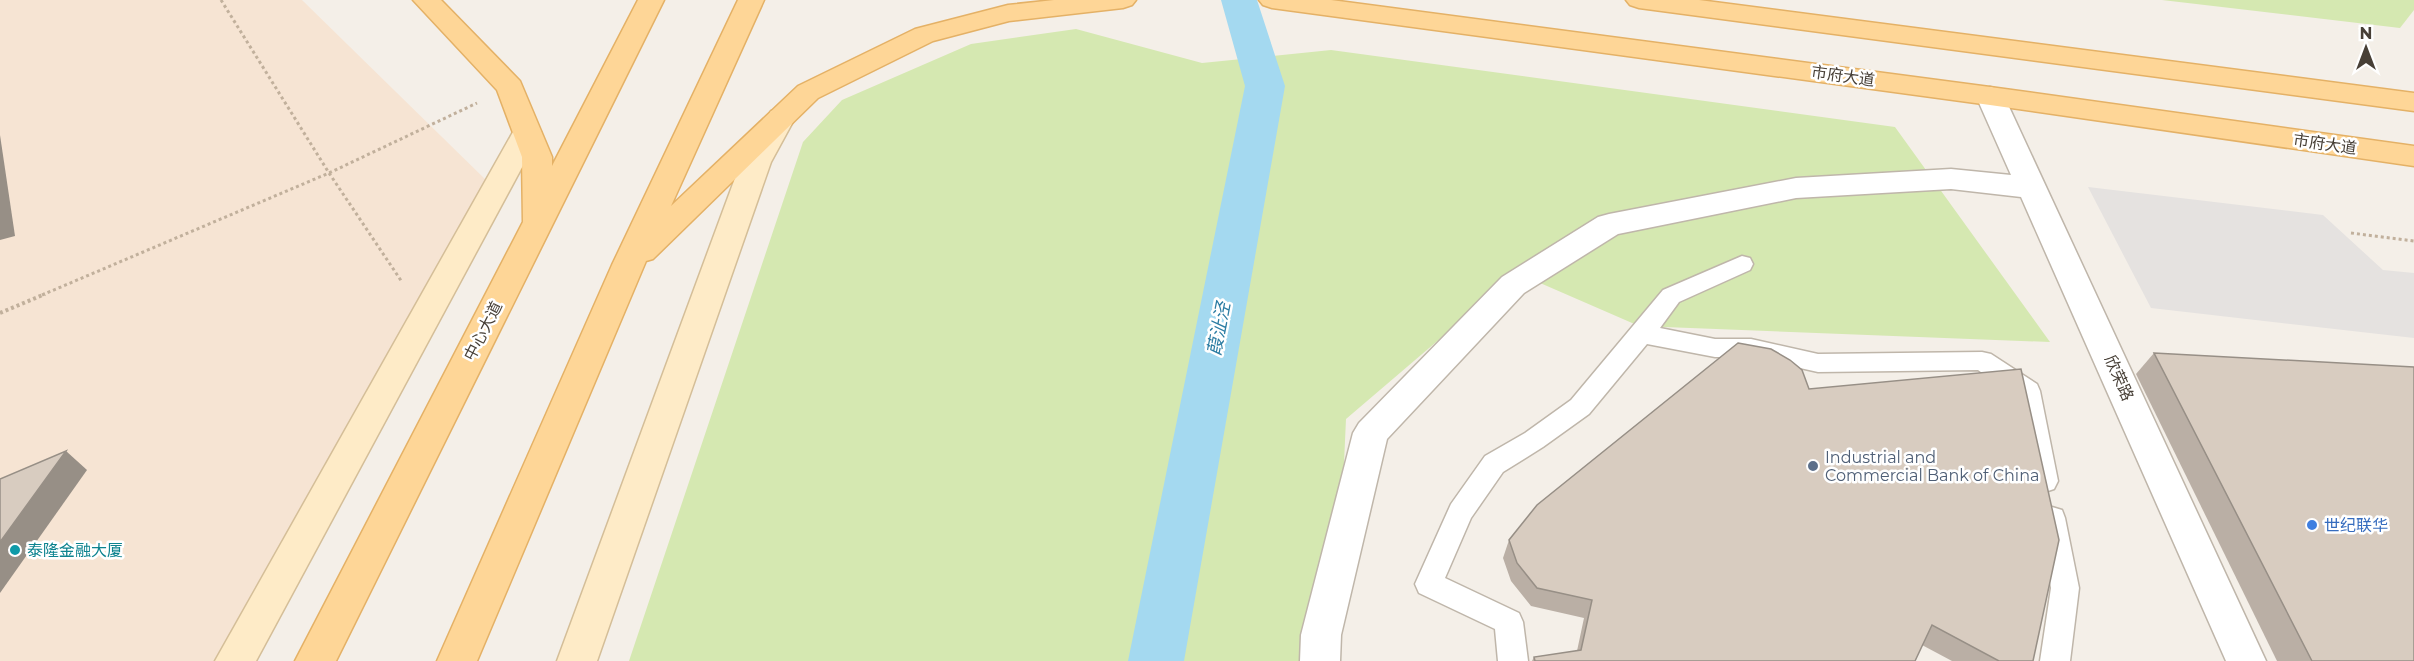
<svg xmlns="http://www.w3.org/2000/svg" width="2414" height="661" viewBox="0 0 2414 661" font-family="Montserrat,'Noto Sans SC',sans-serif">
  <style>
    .commercial { fill: #f6e4d3 }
    .green { fill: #d5e8b1 }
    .parking { fill: #e5e2e0 }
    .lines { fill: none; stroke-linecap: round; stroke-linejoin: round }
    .canal { fill: #a4d9f0; fill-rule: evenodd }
    .lane-casing { stroke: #bfb6aa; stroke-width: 3 }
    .street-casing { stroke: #bfb6aa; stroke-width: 3 }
    .secondary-casing { stroke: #d4be98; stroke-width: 3 }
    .primary-casing { stroke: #e4b166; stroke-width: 3 }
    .path-far1 { stroke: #c1b09c; stroke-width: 3; stroke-dasharray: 3 3; stroke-linecap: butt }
    .path { stroke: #c1b09c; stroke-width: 4; stroke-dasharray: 3 3; stroke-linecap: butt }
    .lane { fill: #fff; fill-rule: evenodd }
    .street { fill: #fff; fill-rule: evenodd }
    .secondary { fill: #feebc7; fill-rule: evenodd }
    .primary { fill: #fed697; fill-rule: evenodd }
    .wall { fill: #baafa5 }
    .shaded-wall { fill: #978f86 }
    .building { fill: #d8ccc0; stroke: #978f86; stroke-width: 1.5 }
    .service-dot { fill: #5c6f8a; stroke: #fff; stroke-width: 2 }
    .shop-dot { fill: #3f7fe0; stroke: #fff; stroke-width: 2 }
    .culture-dot { fill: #0f9aa8; stroke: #fff; stroke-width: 2 }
    .labels { text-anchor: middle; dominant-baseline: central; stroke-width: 5; stroke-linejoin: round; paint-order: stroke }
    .street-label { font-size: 16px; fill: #473f36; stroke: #fff }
    .service-label { font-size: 16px; fill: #4e5e75; stroke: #fff; text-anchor: start }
    .shop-label { font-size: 16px; fill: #366cbe; stroke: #fff; text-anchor: start }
    .culture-label { font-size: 16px; fill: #0d838f; stroke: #fff; text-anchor: start }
    .water-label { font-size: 18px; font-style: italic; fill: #2c7da3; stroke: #fff }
  </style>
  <rect width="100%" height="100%" fill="#f4efe8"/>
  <!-- commercial -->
  <path class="commercial" d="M 0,0 L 302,0 L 488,182 L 216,661 L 0,661 Z"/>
  <!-- green -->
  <g class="green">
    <path d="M 2162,0 L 2414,0 L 2414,10 L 2400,28 Z"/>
    <path d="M 1076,29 L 1202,63 L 1331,50 L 1895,127 L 2050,342 L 1639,326 L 1517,273 L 1346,419 L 1335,661 L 629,661 L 803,142 L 842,100 L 971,44 Z"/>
  </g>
  <!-- parking -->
  <path class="parking" d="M 2088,187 L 2323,215 L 2383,270 L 2414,273 L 2414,338 L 2151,308 Z"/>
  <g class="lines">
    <!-- canal -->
    <path class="canal" d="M 1221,0 L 1257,0 L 1285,86 L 1184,661 L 1128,661 L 1245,86 Z"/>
    <!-- lane casing -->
    <g class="lane-casing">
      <g id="lane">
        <path d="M 1742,256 L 1750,258 L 1753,264 L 1750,270 L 1679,302 L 1660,328 L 1715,339 L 1751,339 L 1818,354 L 1982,352 L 1991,354 L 2037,384 L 2040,391 L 2058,481 L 2054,489 L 2045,492 L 2036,489 L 2032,481 L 2016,396 L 1978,370 L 1818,372 L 1751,357 L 1715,357 L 1647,344 L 1589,414 L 1543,447 L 1503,472 L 1471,518 L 1445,578 L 1519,613 L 1523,622 L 1528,661 L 1498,661 L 1495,629 L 1419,593 L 1415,584 L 1451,504 L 1485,456 L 1525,433 L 1571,400 L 1663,290 Z"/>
        <path d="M 2052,507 L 2062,510 L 2065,518 L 2079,588 L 2070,661 L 2040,661 L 2051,588 L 2039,518 L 2042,510 Z"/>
      </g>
    </g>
    <!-- street casing -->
    <g class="street-casing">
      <path id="street" d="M 1990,87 L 2000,90 L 2004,96 L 2266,661 L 2226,661 L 2021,197 L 1951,189 L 1796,198 L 1618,234 L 1524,293 L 1387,439 L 1341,635 L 1340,661 L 1300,661 L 1301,635 L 1353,433 L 1359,423 L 1502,277 L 1598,217 L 1609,214 L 1796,178 L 1951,169 L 2011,175 L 1976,96 L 1980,90 Z"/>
    </g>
    <!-- secondary casing -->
    <g class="secondary-casing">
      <g id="secondary">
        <path d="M 781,109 L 791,111 L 795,118 L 771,162 L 597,661 L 557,661 L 741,162 L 771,111 Z"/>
        <path d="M 527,123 L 537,125 L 541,132 L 256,661 L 215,661 L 513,132 L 517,125 Z"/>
      </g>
    </g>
    <!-- primary casing -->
    <g class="primary-casing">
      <g id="primary">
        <path d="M 413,0 L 441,0 L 520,81 L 552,157 L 552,166 L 638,0 L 664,0 L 336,661 L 295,661 L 523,222 L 522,157 L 497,90 Z"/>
        <path d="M 738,0 L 764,0 L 671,206 L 798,86 L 915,29 L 1008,5 L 1054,0 L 1136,0 L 1132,5 L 1123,8 L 1009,21 L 933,41 L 818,98 L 653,259 L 646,261 L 477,661 L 437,661 L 612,265 Z"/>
        <path d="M 1259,0 L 1331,0 L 1990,87 L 2414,146 L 2414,166 L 1990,105 L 1272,8 L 1263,5 Z"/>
        <path d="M 1626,0 L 1699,0 L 2414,93 L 2414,111 L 1639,8 L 1630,5 Z"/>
      </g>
    </g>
    <!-- path-far1 -->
    <g class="path-far1">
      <path d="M 221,0 L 329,173 L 402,282"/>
      <path d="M 2351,233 L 2414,241"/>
      <path d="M 42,295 L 329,173 L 477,103"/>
    </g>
    <!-- path -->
    <path class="path" d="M 0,313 L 45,294"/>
    <!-- lane -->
    <use href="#lane" class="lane"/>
    <!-- street -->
    <use href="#street" class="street"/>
    <!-- secondary -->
    <use href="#secondary" class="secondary"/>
    <!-- primary -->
    <use href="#primary" class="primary"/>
  </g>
  <!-- wall -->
  <g class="wall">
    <path d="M 2154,353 L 2414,661 L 2277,661 L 2136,374 Z"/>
    <path d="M 1809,389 L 2033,661 L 1952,661 L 1922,645 L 1915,661 L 1532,661 L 1534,657 L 1577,651 L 1584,618 L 1531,606 L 1511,581 L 1503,558 L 1509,540 Z"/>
  </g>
  <!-- shaded-wall -->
  <g class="shaded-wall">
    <path d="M 0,135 L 15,236 L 0,240 Z"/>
    <path d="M 66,451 L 87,470 L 0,593 L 0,542 Z"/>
  </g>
  <!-- building -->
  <g class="building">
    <path d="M 1738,343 L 1771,349 L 1790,360 L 1802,370 L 1809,389 L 2021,369 L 2059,540 L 2033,661 L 1999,661 L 1932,625 L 1915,661 L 1535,661 L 1534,657 L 1581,650 L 1592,600 L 1537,588 L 1517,563 L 1509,540 L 1537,505 Z"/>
    <path d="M 2154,353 L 2414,367 L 2414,661 L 2312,661 Z"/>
    <path d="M 66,451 L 0,542 L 0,479 Z"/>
  </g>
  <!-- markers -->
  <circle class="service-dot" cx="1813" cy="466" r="6"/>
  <circle class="shop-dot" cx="2312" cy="525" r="6"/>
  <circle class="culture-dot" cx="15" cy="550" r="6"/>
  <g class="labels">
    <!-- street labels -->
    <g class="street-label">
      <text transform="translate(1843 76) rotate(8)">市府大道</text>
      <text transform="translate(2325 144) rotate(8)">市府大道</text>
      <text transform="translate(483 331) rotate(-63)">中心大道</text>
      <text transform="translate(2119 378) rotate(66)">欣荣路</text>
    </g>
    <!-- service labels -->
    <g class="service-label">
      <text x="1825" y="457">Industrial and<tspan x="1825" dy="18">Commercial Bank of China</tspan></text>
    </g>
    <!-- shop labels -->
    <g class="shop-label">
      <text x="2324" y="525">世纪联华</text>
    </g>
    <!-- culture labels -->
    <g class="culture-label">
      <text x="27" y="550">泰隆金融大厦</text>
    </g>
    <!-- water labels -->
    <g class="water-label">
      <text transform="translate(1219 329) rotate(-79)">葭沚泾</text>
    </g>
  </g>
  <!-- north arrow -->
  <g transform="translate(2366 48)" stroke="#ffffff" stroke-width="4.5" paint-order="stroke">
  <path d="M0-4.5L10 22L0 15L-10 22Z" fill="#473f36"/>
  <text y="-9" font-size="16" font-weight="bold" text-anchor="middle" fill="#473f36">N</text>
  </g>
</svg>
